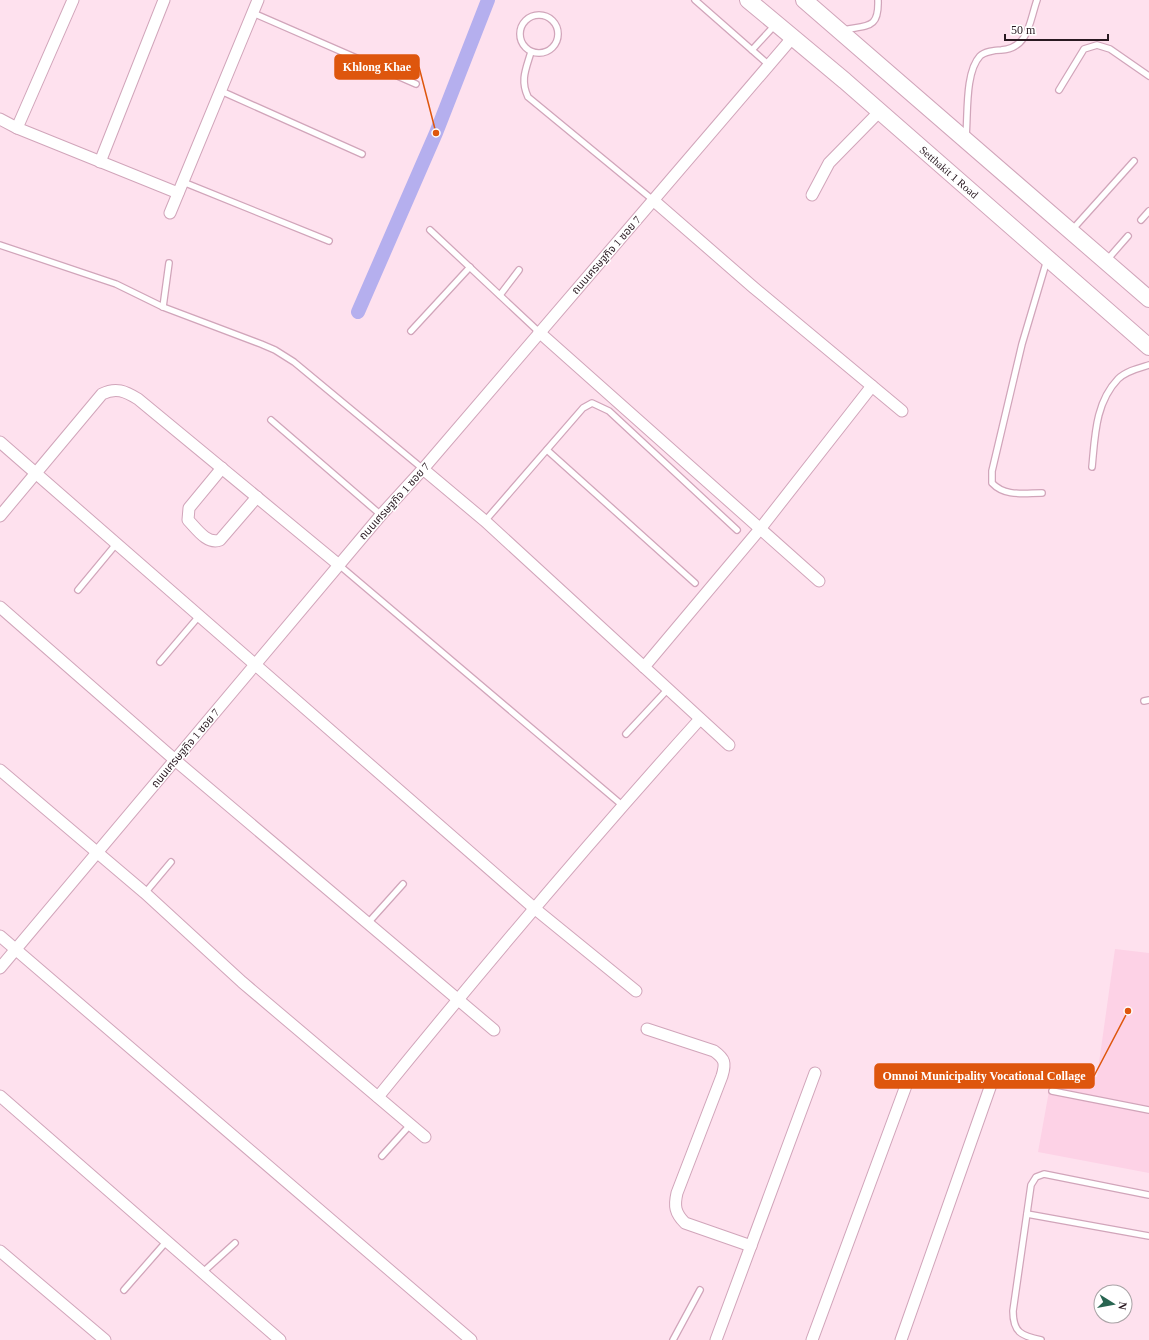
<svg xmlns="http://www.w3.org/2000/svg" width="1149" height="1340" viewBox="0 0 1149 1340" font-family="'Times New Roman','Noto Sans Thai',serif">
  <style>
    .built { fill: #fdd2e6 }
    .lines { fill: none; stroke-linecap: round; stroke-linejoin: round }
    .canal { stroke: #b5afee; stroke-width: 14 }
    .service-casing { stroke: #d1a5ba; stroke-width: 8 }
    .minor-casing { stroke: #d1a5ba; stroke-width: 13 }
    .secondary-casing { stroke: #d1a5ba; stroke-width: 18 }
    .service { stroke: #fff; stroke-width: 5.5 }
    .minor { stroke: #fff; stroke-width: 11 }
    .secondary { stroke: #fff; stroke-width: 16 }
    .labels { text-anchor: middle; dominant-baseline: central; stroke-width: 3; stroke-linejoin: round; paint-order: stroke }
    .street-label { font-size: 11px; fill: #291921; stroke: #fff }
    .leader { fill: none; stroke: #de560d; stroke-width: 1.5 }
    .callout-dot { fill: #de560d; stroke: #fff; stroke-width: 1.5 }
    .callout { fill: #de560d; stroke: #de560d; stroke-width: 1.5 }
    .callout-label { font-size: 12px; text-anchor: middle; font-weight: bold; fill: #fff }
  </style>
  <rect width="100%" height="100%" fill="#fee1ee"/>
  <!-- built -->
  <path class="built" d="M 1115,949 L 1149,953 L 1149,1173 L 1038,1152 L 1053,1069 L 1097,1077 Z"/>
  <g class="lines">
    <!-- canal -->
    <path class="canal" d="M 358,312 L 436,133 L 488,0"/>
    <!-- service casing -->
    <g class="service-casing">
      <g id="service">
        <path d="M 695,0 L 769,65"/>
        <path d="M 253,13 L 416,84"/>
        <circle cx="539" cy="34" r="19"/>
        <path d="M 844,30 C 868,25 879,29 878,0"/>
        <path d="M 752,50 L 775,25"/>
        <path d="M 531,52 C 526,69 520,80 528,97 L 653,200"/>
        <path d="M 1059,90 L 1084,49 L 1097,45 L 1110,49 L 1149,76"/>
        <path d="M 221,91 L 362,154"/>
        <path d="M 966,136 C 968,114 965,72 980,56 C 984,52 995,50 1001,50 C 1029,48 1029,23 1037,0"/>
        <path d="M 183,182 L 329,241"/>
        <path d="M 1141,220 L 1149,211"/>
        <path d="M 430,230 L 539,332"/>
        <path d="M 1072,230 L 1134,161"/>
        <path d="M 0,245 L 116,284 L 163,307 L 261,344 L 275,350 L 294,362 L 423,469"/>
        <path d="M 1107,260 L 1128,236"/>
        <path d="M 500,295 L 519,270"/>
        <path d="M 163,307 L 169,263"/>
        <path d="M 411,331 L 470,267"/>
        <path d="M 271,420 L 381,515"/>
        <path d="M 547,450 L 695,583"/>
        <path d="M 1092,467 C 1095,437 1095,403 1118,379 C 1126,371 1139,368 1149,365"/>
        <path d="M 1042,493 C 1024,493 1005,497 992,483 L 992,471 L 1022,344 L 1047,260"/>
        <path d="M 485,521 L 583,408 L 592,403 L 609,411 L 737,530"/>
        <path d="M 339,565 L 622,805"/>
        <path d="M 78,590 L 117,543"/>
        <path d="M 160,662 L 200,615"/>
        <path d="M 1144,701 L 1149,700"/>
        <path d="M 626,734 L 668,689"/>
        <path d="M 145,893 L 171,862"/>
        <path d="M 368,923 L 403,884"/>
        <path d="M 1052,1091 L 1149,1110"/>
        <path d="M 382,1156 L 410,1125"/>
        <path d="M 1027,1214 L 1149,1236"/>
        <path d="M 202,1273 L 235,1243"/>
        <path d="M 124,1290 L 166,1242"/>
        <path d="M 673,1340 L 700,1290"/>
        <path d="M 1041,1340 C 1021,1336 1013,1332 1013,1311 L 1031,1185 L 1036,1177 L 1044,1174 L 1149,1195"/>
      </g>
    </g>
    <!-- minor casing -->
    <g class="minor-casing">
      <g id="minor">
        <path d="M 0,119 L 17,128 L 178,193"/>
        <path d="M 17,128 L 73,0"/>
        <path d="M 100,162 L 164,0"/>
        <path d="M 812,195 L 829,163 L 880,111"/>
        <path d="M 653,200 L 753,287 L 902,411"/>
        <path d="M 170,213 L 258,0"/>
        <path d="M 539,332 L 819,581"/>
        <path d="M 0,442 L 534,908 L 636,991"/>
        <path d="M 222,468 L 189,508 L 188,520 C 196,528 207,545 220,540 L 257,497"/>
        <path d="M 423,469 L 485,521 L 729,745"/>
        <path d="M 0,516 L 102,394 C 116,387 125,391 138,399 L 339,565"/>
        <path d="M 0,607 L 175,760 L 494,1030"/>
        <path d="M 644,667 L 760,529 L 872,386"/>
        <path d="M 0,770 L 145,893 L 242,982 L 425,1137"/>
        <path d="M 0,936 L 471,1340"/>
        <path d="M 0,968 L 381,515 L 423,469 L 793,37"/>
        <path d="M 647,1029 L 714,1051 C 725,1059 726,1063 722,1076 L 677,1193 C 674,1206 675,1213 685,1223 L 751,1246"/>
        <path d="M 0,1096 L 280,1340"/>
        <path d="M 378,1097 C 482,969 589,842 700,719"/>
        <path d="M 0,1251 L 105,1340"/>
        <path d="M 716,1340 L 815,1073"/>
        <path d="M 812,1340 L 907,1083 L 914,1078 L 991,1072 L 993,1073 L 993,1079 L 901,1340"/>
      </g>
    </g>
    <!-- secondary casing -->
    <g class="secondary-casing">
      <g id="secondary">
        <path d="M 748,0 L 845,81 L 1149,347"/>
        <path d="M 804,0 L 1149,299"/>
      </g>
    </g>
    <!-- service -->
    <use href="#service" class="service"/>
    <!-- minor -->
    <use href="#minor" class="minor"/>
    <!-- secondary -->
    <use href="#secondary" class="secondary"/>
  </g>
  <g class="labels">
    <!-- street labels -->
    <g class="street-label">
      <text transform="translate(949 172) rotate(41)">Setthakit 1 Road</text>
      <text transform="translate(606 255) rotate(-49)">ถนนเศรษฐกิจ 1 ซอย 7</text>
      <text transform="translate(394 501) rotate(-48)">ถนนเศรษฐกิจ 1 ซอย 7</text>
      <text transform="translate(185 748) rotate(-50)">ถนนเศรษฐกิจ 1 ซอย 7</text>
    </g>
  </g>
  <!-- callouts -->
  <path class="leader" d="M436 133L419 67M1128 1011L1094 1076"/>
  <g class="callout-dot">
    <circle cx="436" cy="133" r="4"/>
    <circle cx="1128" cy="1011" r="4"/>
  </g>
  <g class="callout">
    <rect x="335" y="55" width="84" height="24" rx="4"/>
    <rect x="875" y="1064" width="219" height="24" rx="4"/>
  </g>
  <g class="callout-label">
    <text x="377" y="71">Khlong Khae</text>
    <text x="984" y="1080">Omnoi Municipality Vocational Collage</text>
  </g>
  <!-- north arrow -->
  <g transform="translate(1113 1304) rotate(101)"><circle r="19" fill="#ffffff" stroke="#a9a3a6"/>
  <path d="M0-3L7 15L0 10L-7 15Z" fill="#286551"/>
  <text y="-6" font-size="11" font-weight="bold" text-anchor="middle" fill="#291921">N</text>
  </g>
  <!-- scale -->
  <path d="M1005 34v6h103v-6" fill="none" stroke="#291921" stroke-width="2"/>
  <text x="1011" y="34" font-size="12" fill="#291921" stroke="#ffffff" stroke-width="3" paint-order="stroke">50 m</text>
</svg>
